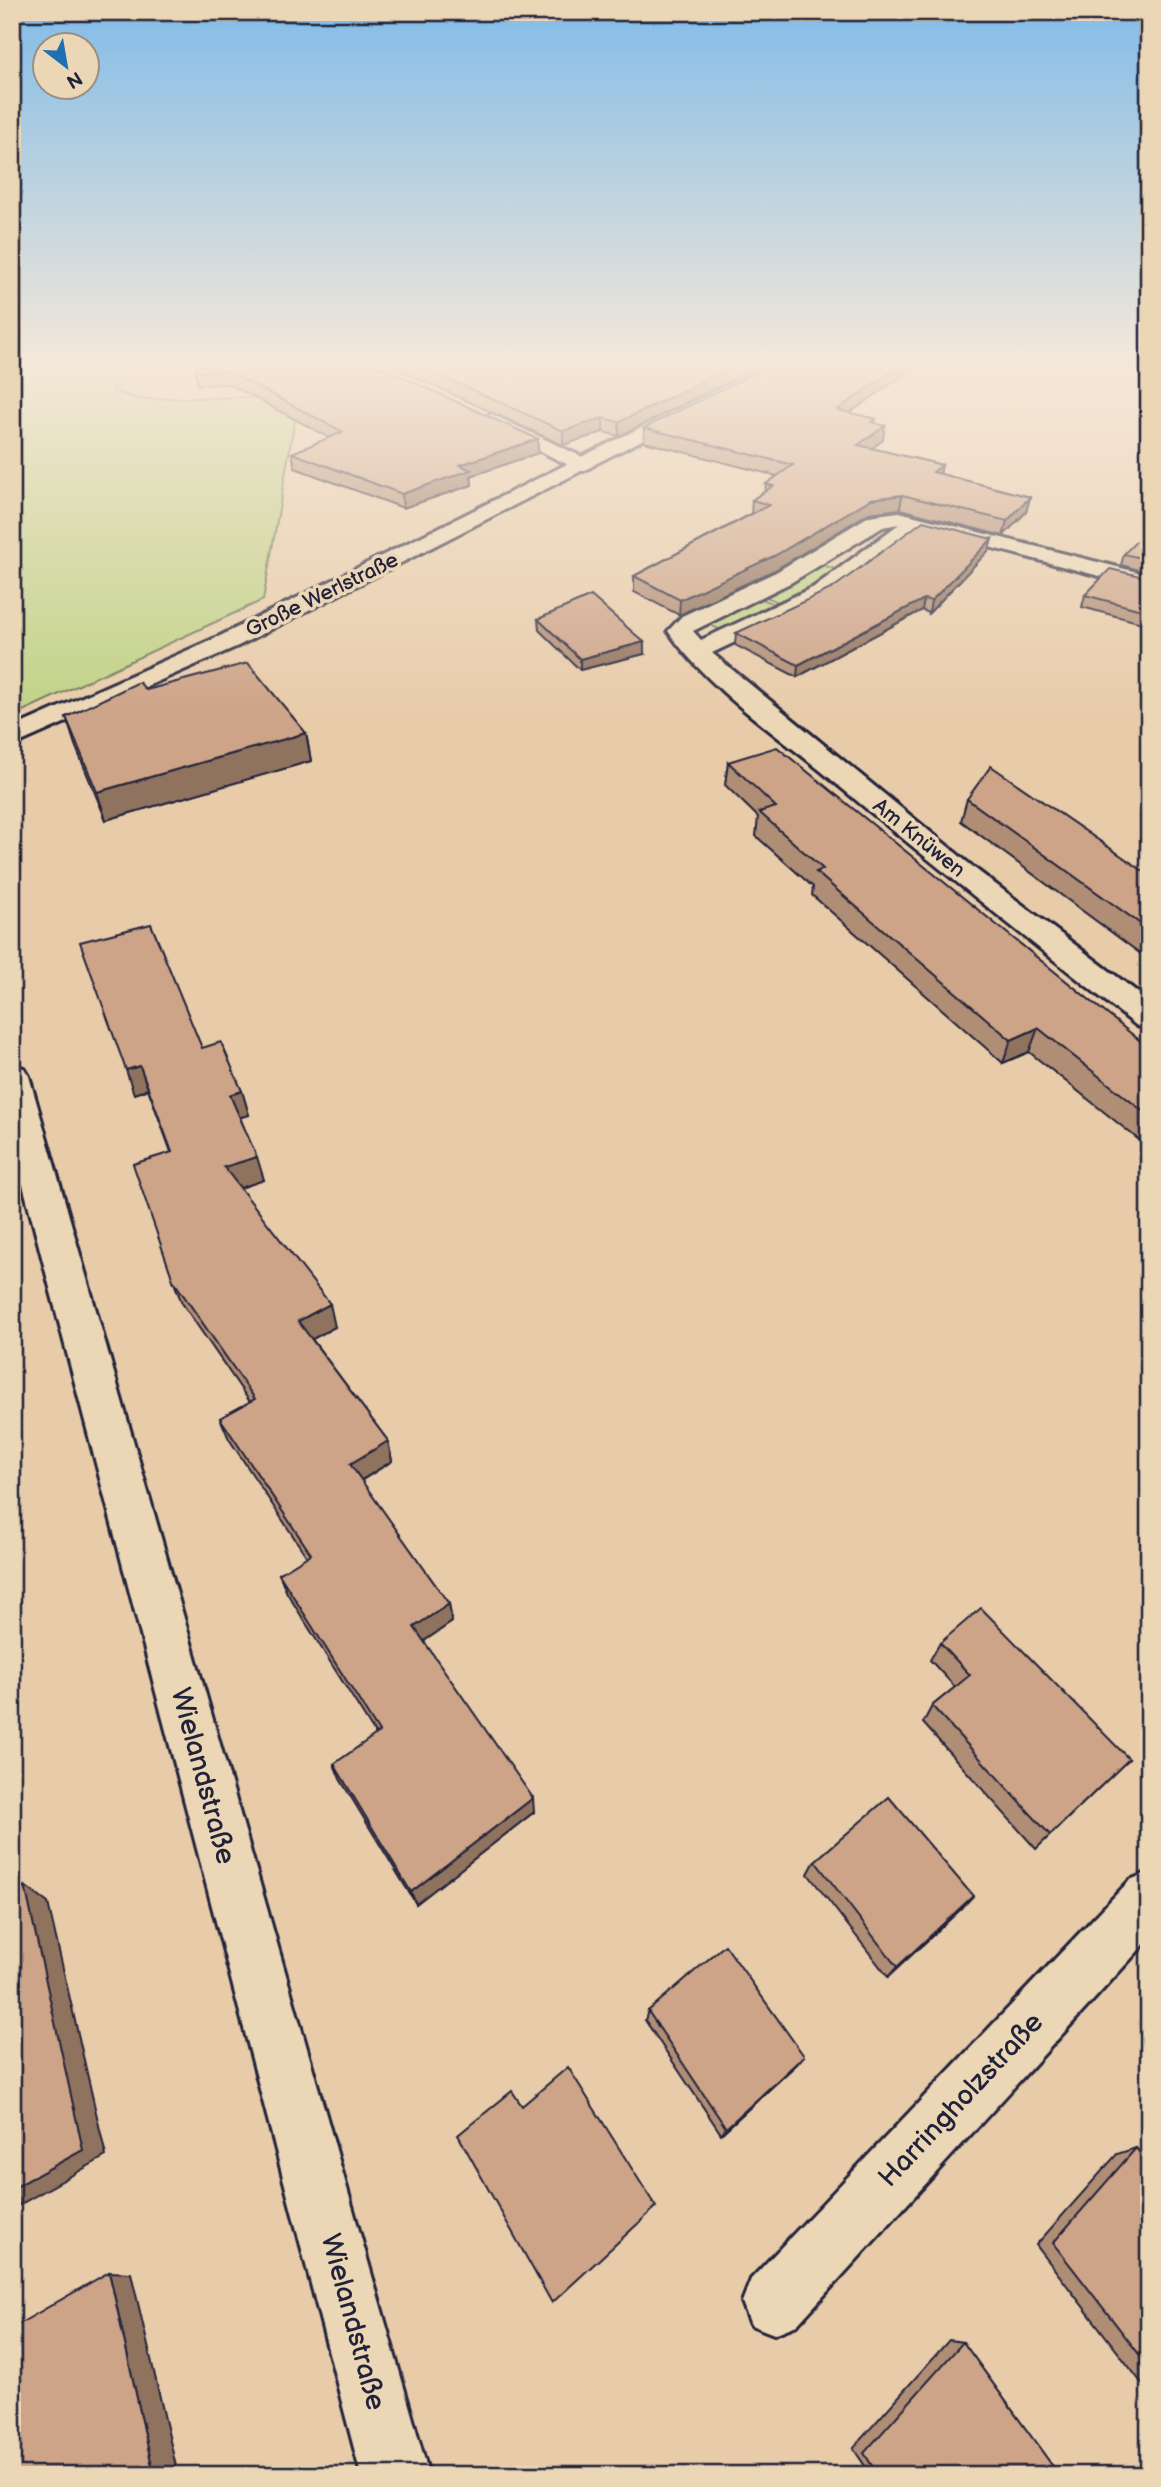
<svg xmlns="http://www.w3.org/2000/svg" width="1161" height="2487" viewBox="0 0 1161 2487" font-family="'Balsamiq Sans',sans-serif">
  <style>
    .green { fill: #c0d286; stroke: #717a60; stroke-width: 2 }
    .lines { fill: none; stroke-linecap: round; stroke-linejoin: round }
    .minor-casing { stroke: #22223b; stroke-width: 6 }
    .tertiary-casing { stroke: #22223b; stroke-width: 6 }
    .minor { fill: #ebd7b5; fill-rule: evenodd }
    .tertiary { fill: #ebd7b5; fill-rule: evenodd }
    .wall { fill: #b08d75; stroke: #22223b; stroke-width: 2 }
    .shaded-wall { fill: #90735f; stroke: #22223b; stroke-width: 2 }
    .building { fill: #cda488; stroke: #22223b; stroke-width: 2 }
    .labels { text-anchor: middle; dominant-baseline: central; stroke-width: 7; stroke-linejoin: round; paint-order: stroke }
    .far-street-label { font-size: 21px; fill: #22223b; stroke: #ebd7b5 }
    .near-street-label { font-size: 28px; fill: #22223b; stroke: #ebd7b5 }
  </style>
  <rect width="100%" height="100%" fill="#e8ccaa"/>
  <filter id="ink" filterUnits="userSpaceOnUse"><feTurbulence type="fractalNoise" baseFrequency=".0143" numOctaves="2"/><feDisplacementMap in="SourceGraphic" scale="14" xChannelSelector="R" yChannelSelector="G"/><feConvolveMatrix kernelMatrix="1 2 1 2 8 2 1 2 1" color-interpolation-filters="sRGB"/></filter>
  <g filter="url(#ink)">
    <!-- green -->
    <g class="green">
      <path d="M 12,366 L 125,366 L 113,391 L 137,399 L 299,396 L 263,600 L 12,716 Z"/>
      <path d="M 818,563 L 840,571 L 782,604 L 762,595 Z"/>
      <path d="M 758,597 L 778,606 L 723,631 L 704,622 Z"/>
    </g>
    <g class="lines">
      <!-- minor casing -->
      <g class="minor-casing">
        <g id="minor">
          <path d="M 491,414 L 591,461 L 594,465 L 584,471 L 577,469 L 484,424 L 482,420 Z"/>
          <path d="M 899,512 L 1149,575 L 1149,589 L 920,529 L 830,597 L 712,653 L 978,871 L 1149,1001 L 1149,1029 L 1137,1026 C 1031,942 925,858 821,771 C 769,729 707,687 668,631 L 682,616 L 776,572 L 869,516 ZM 899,524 L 814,587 L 701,640 L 693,631 L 792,582 L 883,527 Z"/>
          <path d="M 12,1064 L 24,1068 L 29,1076 L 429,2475 L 361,2475 L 12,1143 Z"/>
          <path d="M 1149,1872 L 1149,1939 L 797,2325 L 774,2334 L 751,2325 L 742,2302 L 751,2279 L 1130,1880 Z"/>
        </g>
      </g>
      <!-- tertiary casing -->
      <g class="tertiary-casing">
        <path id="tertiary" d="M 765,366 L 787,366 L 238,646 L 12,746 L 12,728 L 220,636 Z"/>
      </g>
      <!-- minor -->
      <use href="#minor" class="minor"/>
      <!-- tertiary -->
      <use href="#tertiary" class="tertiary"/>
    </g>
    <!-- wall -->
    <g class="wall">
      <path d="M 378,366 L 538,439 L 538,453 L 471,476 L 472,485 L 403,508 L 295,468 L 292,453 L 330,438 L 229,384 L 198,385 L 195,372 Z"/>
      <path d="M 391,366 L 760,366 L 619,436 L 603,432 L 563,445 Z"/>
      <path d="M 769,366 L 916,366 L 850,413 L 876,419 L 875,424 L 883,440 L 871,448 L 942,465 L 940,474 L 1030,497 L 1026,512 L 1003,536 L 900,509 L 869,513 L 775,570 L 679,615 L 634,592 L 634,576 L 751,514 L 752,500 L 765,491 L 766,484 L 777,476 L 644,442 L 644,428 Z"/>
      <path d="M 1149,534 L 1149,573 L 1121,565 L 1124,554 Z"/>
      <path d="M 989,550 L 929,613 L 922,610 L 797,677 L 735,645 L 736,633 Z"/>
      <path d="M 1149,578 L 1149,625 L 1082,607 L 1085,595 Z"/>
      <path d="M 538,619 L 644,654 L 580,670 L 539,630 Z"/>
      <path d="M 146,690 L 306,733 L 311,761 L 106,820 L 75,745 L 66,717 Z"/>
      <path d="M 728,762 L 1149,1048 L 1149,1148 L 1029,1052 L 1003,1063 L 812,895 L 813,887 L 756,836 L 758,817 L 725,785 Z"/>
      <path d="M 967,799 L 1149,875 L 1149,960 L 961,821 Z"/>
      <path d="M 202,1048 L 242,1091 L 249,1115 L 240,1117 L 264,1180 L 240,1188 L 335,1327 L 312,1339 L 388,1441 L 392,1461 L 361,1481 L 449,1604 L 452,1622 L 424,1641 L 534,1812 L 416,1904 L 340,1779 L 334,1764 L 376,1735 L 287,1593 L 279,1574 L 307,1557 L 229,1439 L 220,1418 L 250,1402 L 182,1303 L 173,1280 L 171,1152 L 148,1089 L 134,1094 Z"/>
      <path d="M 940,1643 L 1129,1759 L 1036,1849 L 923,1723 L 932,1706 L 955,1687 L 930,1660 Z"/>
      <path d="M 815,1861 L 962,1908 L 888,1977 L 808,1874 Z"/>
      <path d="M 648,2011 L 797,2064 L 721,2134 L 645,2020 Z"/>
      <path d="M 1136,2148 L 1149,2164 L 1149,2385 L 1143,2385 L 1036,2245 L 1117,2154 Z"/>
      <path d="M 949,2340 L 963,2342 L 1059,2475 L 871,2475 L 853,2448 Z"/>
    </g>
    <!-- shaded-wall -->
    <g class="shaded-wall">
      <path d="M 734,366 L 760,366 L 619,436 L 619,422 Z"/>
      <path d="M 899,366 L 916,366 L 835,423 L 837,410 Z"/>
      <path d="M 603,418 L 603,432 L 563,445 L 563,431 Z"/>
      <path d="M 885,426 L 883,440 L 856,460 L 858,445 Z"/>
      <path d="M 538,439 L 538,453 L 471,476 L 472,485 L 403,508 L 402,494 L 460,465 Z"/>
      <path d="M 942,465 L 939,479 L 933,472 Z"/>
      <path d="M 902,495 L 900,509 L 869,513 L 775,570 L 679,615 L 680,600 L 871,499 Z"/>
      <path d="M 1030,497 L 1026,512 L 1003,536 L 1007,521 Z"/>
      <path d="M 992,539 L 989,550 L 929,613 L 931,601 Z"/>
      <path d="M 924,599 L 922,610 L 797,677 L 798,665 Z"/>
      <path d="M 644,642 L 644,654 L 580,670 L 580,659 Z"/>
      <path d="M 306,733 L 311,761 L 106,820 L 97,792 Z"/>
      <path d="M 1038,1028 L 1029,1052 L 1003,1063 L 1011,1040 Z"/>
      <path d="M 140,1066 L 148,1089 L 134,1094 L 126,1070 Z"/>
      <path d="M 242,1091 L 249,1115 L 237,1118 L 230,1095 Z"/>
      <path d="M 257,1157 L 264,1180 L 231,1191 L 224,1167 Z"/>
      <path d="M 330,1304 L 335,1327 L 305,1343 L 298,1321 Z"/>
      <path d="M 388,1441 L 392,1461 L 355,1484 L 350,1464 Z"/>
      <path d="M 449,1604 L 452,1622 L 418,1645 L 414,1627 Z"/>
      <path d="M 533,1798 L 534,1812 L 416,1904 L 411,1892 Z"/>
      <path d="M 25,1886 L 48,1903 L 106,2156 L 12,2209 Z"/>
      <path d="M 973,1896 L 962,1908 L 888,1977 L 897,1967 Z"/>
      <path d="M 804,2056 L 797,2064 L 721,2134 L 726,2128 Z"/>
      <path d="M 109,2272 L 131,2273 L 178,2475 L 154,2475 Z"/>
    </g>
    <!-- building -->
    <g class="building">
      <path d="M 197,366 L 378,366 L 538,439 L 460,465 L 471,470 L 402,494 L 292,453 L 343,432 L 227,371 L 195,372 Z"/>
      <path d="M 419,366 L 734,366 L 619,422 L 603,418 L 563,431 Z"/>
      <path d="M 769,366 L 899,366 L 837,410 L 876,419 L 871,422 L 885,426 L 858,445 L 942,465 L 933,472 L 1030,497 L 1007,521 L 902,495 L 871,499 L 776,555 L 680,600 L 634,576 L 769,505 L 752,500 L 773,486 L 766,484 L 793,465 L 644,428 Z"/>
      <path d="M 923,521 L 992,539 L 931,601 L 924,599 L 798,665 L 736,633 L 833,588 Z"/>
      <path d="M 1144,533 L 1149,534 L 1149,560 L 1124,554 Z"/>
      <path d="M 1110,569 L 1149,578 L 1149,612 L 1085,595 Z"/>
      <path d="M 591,596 L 644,642 L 580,659 L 538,619 Z"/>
      <path d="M 248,663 L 306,733 L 97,792 L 66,717 L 139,682 L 146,690 Z"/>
      <path d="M 777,747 L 1149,1048 L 1149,1116 L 1038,1028 L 1011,1040 L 816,872 L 823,869 L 759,812 L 776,807 L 728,762 Z"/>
      <path d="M 991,766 L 1149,875 L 1149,930 L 967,799 Z"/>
      <path d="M 151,924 L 202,1048 L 221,1042 L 242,1091 L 230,1095 L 257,1157 L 224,1167 L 330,1304 L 298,1321 L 388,1441 L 350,1464 L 449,1604 L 414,1627 L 533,1798 L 411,1892 L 334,1764 L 379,1732 L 279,1574 L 311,1554 L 220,1418 L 255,1399 L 173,1280 L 133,1164 L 172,1152 L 140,1066 L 126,1070 L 80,942 Z"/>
      <path d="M 981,1608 L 1129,1759 L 1050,1835 L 932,1706 L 970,1675 L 940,1643 Z"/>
      <path d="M 889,1797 L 973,1896 L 897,1967 L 815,1861 Z"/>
      <path d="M 25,1886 L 83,2150 L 12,2189 L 12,1892 Z"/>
      <path d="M 725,1945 L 804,2056 L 726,2128 L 648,2011 Z"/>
      <path d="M 568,2067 L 656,2207 L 552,2303 L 458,2135 L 512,2091 L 522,2106 Z"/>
      <path d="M 1136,2148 L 1149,2164 L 1149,2367 L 1053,2243 Z"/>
      <path d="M 109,2272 L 154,2475 L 12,2475 L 12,2328 Z"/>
      <path d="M 963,2342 L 1059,2475 L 878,2475 L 864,2453 Z"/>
    </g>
  </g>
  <!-- sky -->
  <linearGradient id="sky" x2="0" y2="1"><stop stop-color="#81bce8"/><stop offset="0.51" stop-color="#f5e8d9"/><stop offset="1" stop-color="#f5e8d9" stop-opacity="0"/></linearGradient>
  <rect width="1161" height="714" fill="url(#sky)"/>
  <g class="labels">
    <!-- far-street labels -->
    <g class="far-street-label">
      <text transform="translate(322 595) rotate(-26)">Große Werlstraße</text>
      <text transform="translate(919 838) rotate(39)">Am Knüwen</text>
    </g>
    <!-- near-street labels -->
    <g class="near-street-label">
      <text transform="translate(203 1776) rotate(75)">Wielandstraße</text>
      <text transform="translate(961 2100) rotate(-47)">Harringholzstraße</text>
      <text transform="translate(353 2322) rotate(75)">Wielandstraße</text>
    </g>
  </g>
  <!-- margin -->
  <rect width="1161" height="2487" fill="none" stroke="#ebd7b5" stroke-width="42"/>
  <rect x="21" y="21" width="1119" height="2445" fill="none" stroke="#22223b" stroke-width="2.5" filter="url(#ink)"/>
  <!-- north arrow -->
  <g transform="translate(66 66) rotate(149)"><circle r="33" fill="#ebd7b5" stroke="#9b8f84" stroke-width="2"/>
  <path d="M0-5L12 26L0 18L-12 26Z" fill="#1f6fb2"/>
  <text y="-10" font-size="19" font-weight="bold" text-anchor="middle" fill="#22223b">N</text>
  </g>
</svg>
